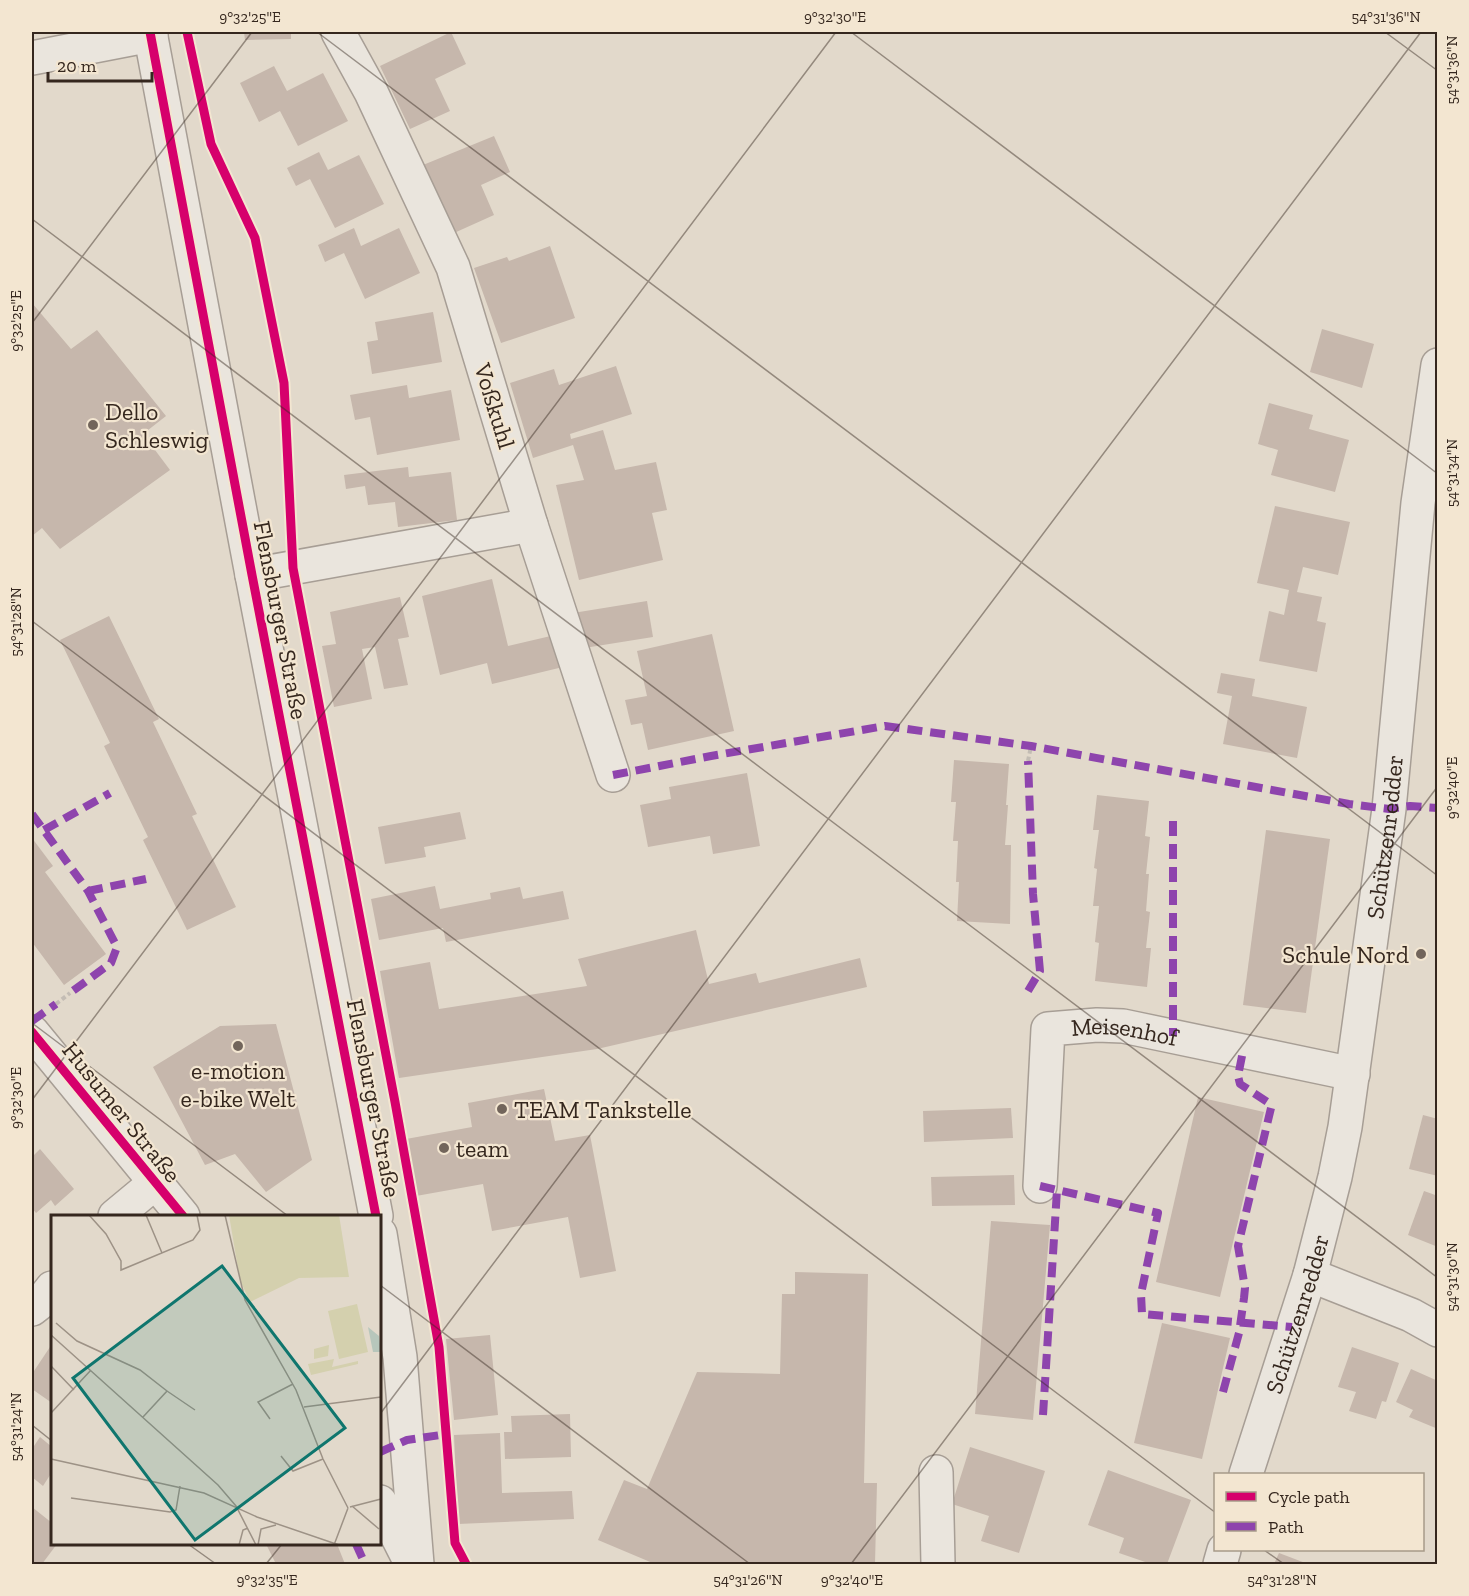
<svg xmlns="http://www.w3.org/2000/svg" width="1469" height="1596" viewBox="0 0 1469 1596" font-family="'Zilla Slab',serif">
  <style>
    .building { fill: #c6b7ac }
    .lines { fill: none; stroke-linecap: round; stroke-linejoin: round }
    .minor-casing { stroke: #a79e95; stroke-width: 36 }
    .path { stroke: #c3bcb4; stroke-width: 4; stroke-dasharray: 4.5 3; stroke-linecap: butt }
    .minor { stroke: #eae5dd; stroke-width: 33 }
    .quiet { stroke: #8e44ad; stroke-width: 8; stroke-dasharray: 15 8; stroke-linecap: butt }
    .cycleway-casing { stroke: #f3e6d1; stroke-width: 13 }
    .cycleway { stroke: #d6006c; stroke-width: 9 }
    .ticks { fill: none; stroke: #35271e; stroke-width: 1.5; stroke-opacity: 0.45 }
    .poi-dot { fill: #72655b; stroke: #f3e6d1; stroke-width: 2 }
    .labels { text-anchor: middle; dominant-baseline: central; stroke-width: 4.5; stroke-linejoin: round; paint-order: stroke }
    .street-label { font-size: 24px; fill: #35271e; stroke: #f3e6d1 }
    .poi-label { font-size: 24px; fill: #35271e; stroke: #f3e6d1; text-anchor: start }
    .inset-road { fill: none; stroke: #9d9286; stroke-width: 1.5 }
    .view { fill: #0f766e; fill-opacity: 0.15; stroke: #0f766e; stroke-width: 3 }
    .inset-edge { fill: none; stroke: #35271e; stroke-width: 3 }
    .neatline { fill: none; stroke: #35271e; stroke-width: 2 }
    .ticks-label { font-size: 15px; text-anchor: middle; fill: #35271e }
  </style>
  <rect width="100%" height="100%" fill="#e2d9cb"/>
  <!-- building -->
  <g class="building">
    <path d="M 244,32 L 291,32 L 291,39 L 245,40 Z"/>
    <path d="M 451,32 L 466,64 L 435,79 L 450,111 L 410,129 L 380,66 Z"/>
    <path d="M 274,66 L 287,91 L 323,73 L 348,121 L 298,146 L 280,111 L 259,122 L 240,83 Z"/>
    <path d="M 494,136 L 510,172 L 481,185 L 494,215 L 454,233 L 423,165 Z"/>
    <path d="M 319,152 L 328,170 L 359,155 L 384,204 L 335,228 L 310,179 L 296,186 L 287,168 Z"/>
    <path d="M 354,228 L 361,246 L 399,228 L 420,273 L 365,299 L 344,253 L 325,262 L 318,245 Z"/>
    <path d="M 550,246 L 575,318 L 501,343 L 474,268 L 507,257 L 509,261 Z"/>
    <path d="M 32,303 L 71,349 L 97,330 L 166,416 L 143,434 L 170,470 L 60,549 L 42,528 L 32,536 Z"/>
    <path d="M 433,312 L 442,362 L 372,374 L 367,342 L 378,340 L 375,322 Z"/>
    <path d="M 1322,329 L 1374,344 L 1362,388 L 1310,372 Z"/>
    <path d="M 616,366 L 632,414 L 570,434 L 571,439 L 603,430 L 615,470 L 656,462 L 667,510 L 652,513 L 663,560 L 579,580 L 556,485 L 584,480 L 573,445 L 533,458 L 510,383 L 554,369 L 559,385 Z"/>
    <path d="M 407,385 L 409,398 L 451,390 L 460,440 L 377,455 L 370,417 L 355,420 L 350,395 Z"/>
    <path d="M 1269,403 L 1313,415 L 1309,429 L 1349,440 L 1335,492 L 1271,475 L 1278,450 L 1258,444 Z"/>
    <path d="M 408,467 L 409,477 L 451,472 L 457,520 L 398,527 L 395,502 L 368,505 L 365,486 L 346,489 L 344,475 Z"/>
    <path d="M 1275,506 L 1350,522 L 1338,575 L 1303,567 L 1297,592 L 1322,597 L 1317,621 L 1326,623 L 1317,672 L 1259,661 L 1269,611 L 1284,615 L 1289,590 L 1257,583 Z"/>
    <path d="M 492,579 L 508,646 L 555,635 L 563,667 L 492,684 L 487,663 L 440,675 L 422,596 Z"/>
    <path d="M 400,597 L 409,637 L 398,639 L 408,685 L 384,689 L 375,647 L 362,649 L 372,699 L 334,707 L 322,646 L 336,644 L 330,612 Z"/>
    <path d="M 647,601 L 653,637 L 578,649 L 573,613 Z"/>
    <path d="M 109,616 L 159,719 L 153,722 L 197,814 L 192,816 L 236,907 L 187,930 L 143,840 L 148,837 L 104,746 L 110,743 L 60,640 Z"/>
    <path d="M 712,634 L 734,731 L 648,750 L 642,723 L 631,725 L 625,700 L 647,696 L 637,651 Z"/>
    <path d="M 1221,673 L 1255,679 L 1252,696 L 1307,707 L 1297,758 L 1223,744 L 1232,696 L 1217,693 Z"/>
    <path d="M 954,760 L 1009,764 L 1006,805 L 1008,805 L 1005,845 L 1011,845 L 1010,924 L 957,921 L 959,882 L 956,882 L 958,841 L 953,841 L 956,802 L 951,802 Z"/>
    <path d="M 747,773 L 760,846 L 713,854 L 710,836 L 648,847 L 640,805 L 671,799 L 669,787 Z"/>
    <path d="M 1097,795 L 1149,801 L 1145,836 L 1150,837 L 1146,874 L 1149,874 L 1146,911 L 1150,912 L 1146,948 L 1151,948 L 1147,987 L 1095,981 L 1099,943 L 1095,942 L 1099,906 L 1093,906 L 1097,869 L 1094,868 L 1099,830 L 1093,830 Z"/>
    <path d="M 460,812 L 466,839 L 424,847 L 426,857 L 385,864 L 378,827 Z"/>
    <path d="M 1266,830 L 1330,839 L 1306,1013 L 1243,1005 Z"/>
    <path d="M 32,838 L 53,866 L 45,872 L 106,954 L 64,985 L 32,942 Z"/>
    <path d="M 435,886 L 440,909 L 491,899 L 490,893 L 520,887 L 523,899 L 563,891 L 569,919 L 446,942 L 443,928 L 379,940 L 371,899 Z"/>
    <path d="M 696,930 L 709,984 L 756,973 L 759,983 L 860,958 L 867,987 L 597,1049 L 399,1078 L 380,971 L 430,962 L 439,1009 L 587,986 L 578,959 Z"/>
    <path d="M 276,1024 L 312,1160 L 266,1192 L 235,1154 L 205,1165 L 153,1067 L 220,1026 Z"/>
    <path d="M 544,1089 L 555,1141 L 590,1135 L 616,1271 L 580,1278 L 568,1217 L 492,1231 L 483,1184 L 416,1196 L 406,1139 L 472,1127 L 468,1103 Z"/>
    <path d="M 1198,1097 L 1264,1112 L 1220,1297 L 1156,1282 Z"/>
    <path d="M 1011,1108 L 1013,1138 L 924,1142 L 923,1111 Z"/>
    <path d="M 1423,1115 L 1438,1119 L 1438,1176 L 1409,1169 Z"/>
    <path d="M 40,1149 L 74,1189 L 55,1206 L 51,1200 L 36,1213 L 32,1208 L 32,1157 Z"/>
    <path d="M 1014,1175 L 1015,1205 L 932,1206 L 931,1177 Z"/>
    <path d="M 1424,1191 L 1438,1196 L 1438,1247 L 1408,1235 Z"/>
    <path d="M 991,1221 L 1050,1225 L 1033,1420 L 975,1414 Z"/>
    <path d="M 795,1272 L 868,1274 L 864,1483 L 877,1483 L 875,1564 L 655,1564 L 598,1540 L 624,1480 L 647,1489 L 697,1372 L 780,1374 L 782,1294 L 795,1294 Z"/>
    <path d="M 1162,1323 L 1230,1338 L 1202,1459 L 1134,1443 Z"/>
    <path d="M 490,1335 L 498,1415 L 454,1420 L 446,1339 Z"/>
    <path d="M 52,1344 L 52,1403 L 32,1389 L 32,1374 Z"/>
    <path d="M 1352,1347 L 1399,1363 L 1386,1402 L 1382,1401 L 1376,1419 L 1349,1411 L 1356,1392 L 1338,1387 Z"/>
    <path d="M 1411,1369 L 1438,1381 L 1438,1429 L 1409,1417 L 1413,1410 L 1396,1402 Z"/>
    <path d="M 570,1414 L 571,1457 L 505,1459 L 504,1432 L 512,1432 L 511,1416 Z"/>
    <path d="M 500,1433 L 502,1493 L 572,1491 L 574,1519 L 458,1524 L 454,1435 Z"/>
    <path d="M 40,1437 L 52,1447 L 52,1472 L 43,1486 L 32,1477 L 32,1449 Z"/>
    <path d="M 970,1447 L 1045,1471 L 1019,1553 L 981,1541 L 989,1516 L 952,1504 Z"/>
    <path d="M 1108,1470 L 1191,1500 L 1167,1564 L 1151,1564 L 1119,1553 L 1124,1538 L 1088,1525 Z"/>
    <path d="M 32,1507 L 52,1523 L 52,1544 L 57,1544 L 42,1564 L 32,1564 Z"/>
    <path d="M 266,1544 L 337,1544 L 345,1564 L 276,1564 Z"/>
    <path d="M 1279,1553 L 1308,1564 L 1274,1564 Z"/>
  </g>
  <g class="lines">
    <!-- minor casing -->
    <g class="minor-casing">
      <g id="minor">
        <path d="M 150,32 L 252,575 L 376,1216"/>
        <path d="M 32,58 L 151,35"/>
        <path d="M 531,525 L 613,775"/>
        <path d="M 252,575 L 531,525 L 453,267 L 371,92 L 338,32"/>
        <path d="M 32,1032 L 183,1216"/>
        <path id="s1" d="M 1040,1186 L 1048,1029 L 1097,1025 L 1123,1026 L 1353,1074"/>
        <path d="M 115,1216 L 156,1182"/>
        <path d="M 380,1234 L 400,1357 L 417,1564"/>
        <path d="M 1310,1275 L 1411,1315 L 1438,1330"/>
        <path d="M 32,1309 L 41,1302 L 52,1288"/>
        <path d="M 936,1472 L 938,1564"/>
        <path id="s2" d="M 1246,1474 L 1310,1275 L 1335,1177 L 1345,1127 L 1389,809 L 1418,503 L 1438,365"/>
        <path d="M 380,1502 L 411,1563"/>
        <path d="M 1220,1564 L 1224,1550"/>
      </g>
    </g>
    <!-- path -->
    <g class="path">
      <path d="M 1028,761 L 1031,746"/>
      <path d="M 56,1004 L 70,993"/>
    </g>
    <!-- minor -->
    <use href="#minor" class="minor"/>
    <!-- quiet -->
    <g class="quiet">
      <path d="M 613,775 L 711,756 L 885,726 L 1031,746 L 1349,804 L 1389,809 L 1410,806 L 1438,808"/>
      <path d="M 32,814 L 88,891 L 117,947 L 111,963 L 70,993"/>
      <path d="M 1173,821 L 1173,1036"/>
      <path d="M 44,830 L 110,793"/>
      <path d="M 88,891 L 146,879"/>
      <path d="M 1028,991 L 1040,971 L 1033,894 L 1028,761"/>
      <path d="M 32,1021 L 56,1004"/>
      <path d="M 1040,1186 L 1158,1213 L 1141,1294 L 1142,1314 L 1292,1327"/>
      <path d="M 1223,1392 L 1239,1333 L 1244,1298 L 1245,1288 L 1238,1246 L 1271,1108 L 1269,1103 L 1240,1084 L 1238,1076 L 1243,1051"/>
      <path d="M 1043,1415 L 1057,1190"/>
      <path d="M 380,1452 L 407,1440 L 447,1434"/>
      <path d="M 356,1544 L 365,1564"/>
    </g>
    <!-- cycleway casing -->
    <g class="cycleway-casing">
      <g id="cycleway">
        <path d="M 150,32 L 252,575 L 376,1216"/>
        <path d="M 187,32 L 211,144 L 255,238 L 284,383 L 293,568 L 395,1102 L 439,1347 L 455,1543 L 466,1564"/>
        <path d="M 32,1032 L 183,1216"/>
      </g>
    </g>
    <!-- cycleway -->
    <use href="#cycleway" class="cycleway"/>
  </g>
  <!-- ticks -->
  <path class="ticks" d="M 317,32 L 1438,876M 851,32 L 1438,474M 1385,32 L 1438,71M 32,219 L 1438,1278M 32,323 L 252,32M 32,621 L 1216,1513M 32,1023 L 288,1216M 32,1100 L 836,32M 380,1285 L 750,1564M 380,1414 L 1421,32M 32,1425 L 52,1441M 188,1544 L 216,1564M 1264,1550 L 1284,1564M 266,1564 L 282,1544M 851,1564 L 1438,786M 1436,1564 L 1438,1563"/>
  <!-- markers -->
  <g class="poi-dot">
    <circle cx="93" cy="425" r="6"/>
    <circle cx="1421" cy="954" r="6"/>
    <circle cx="238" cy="1046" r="6"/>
    <circle cx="502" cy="1109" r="6"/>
    <circle cx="444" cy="1148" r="6"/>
  </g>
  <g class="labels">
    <!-- street labels -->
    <g class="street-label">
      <text transform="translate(495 406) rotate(73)">Voßkuhl</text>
      <text transform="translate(281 620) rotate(79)">Flensburger Straße</text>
      <text stroke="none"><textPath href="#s2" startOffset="654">Schützenredder</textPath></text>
      <text stroke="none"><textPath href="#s1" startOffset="234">Meisenhof</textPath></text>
      <text transform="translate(374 1098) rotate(79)">Flensburger Straße</text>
      <text transform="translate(122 1112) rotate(51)">Husumer Straße</text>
      <text stroke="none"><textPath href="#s2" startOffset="168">Schützenredder</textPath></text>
    </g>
    <!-- poi labels -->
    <g class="poi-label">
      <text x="105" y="411">Dello<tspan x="105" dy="28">Schleswig</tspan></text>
      <text x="1409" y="954" text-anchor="end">Schule Nord</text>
      <text x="238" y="1070" text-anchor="middle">e-motion<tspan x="238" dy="28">e-bike Welt</tspan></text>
      <text x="514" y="1109">TEAM Tankstelle</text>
      <text x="456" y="1148">team</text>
    </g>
  </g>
  <!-- overview -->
  <g transform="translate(51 1215)">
    <rect width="330" height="330" fill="#e2d9cb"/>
    <path d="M 178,0 L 288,0 L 298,62 L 248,63 L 199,87 L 189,65 ZM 306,89 L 317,137 L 288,144 L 277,96 ZM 278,130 L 277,141 L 263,144 L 263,134 ZM 283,144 L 281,152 L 307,146 L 307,149 L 260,160 L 257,149 Z" fill="#d4d0ae"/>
    <path d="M 317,112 L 328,121 L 330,137 L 322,137 Z" fill="#b7c6bb"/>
    <path class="inset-road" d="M 38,0 L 55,19 L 70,46 L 70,55 L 142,25 L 149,15 L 146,0M 95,0 L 111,38M 174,0 L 194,85 L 245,175 L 272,244 L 297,293M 5,108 L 26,126 L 89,155 L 116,176 L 92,202M 0,120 L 167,270 L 185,291 L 205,330M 0,151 L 23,175M 116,176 L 144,195M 253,192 L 330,182M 0,198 L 40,155M 219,204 L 207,187 L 242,169M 230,241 L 242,256 L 272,244M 0,244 L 153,278 L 206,302 L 288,330M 20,283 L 119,297 L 125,295 L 129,271M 301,291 L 328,314M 299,292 L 330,284M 188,330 L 192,315 L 197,313M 207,330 L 210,314 L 225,310M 283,330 L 297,293"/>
    <path class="view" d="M 171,51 L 294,213 L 144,325 L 22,163 Z"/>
    <rect width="330" height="330" class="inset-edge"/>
  </g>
  <!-- border -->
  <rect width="1469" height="1596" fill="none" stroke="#f3e6d1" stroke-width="66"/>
  <!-- legend -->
  <rect x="1214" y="1473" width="210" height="78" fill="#f3e6d1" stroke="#a79a89" stroke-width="1.5"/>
  <rect x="1226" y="1492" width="30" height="9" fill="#d6006c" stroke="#a79a89" stroke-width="1.5"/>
  <text x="1268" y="1503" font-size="18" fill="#35271e">Cycle path</text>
  <rect x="1226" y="1522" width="30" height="9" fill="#8e44ad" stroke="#a79a89" stroke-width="1.5"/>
  <text x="1268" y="1533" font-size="18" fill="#35271e">Path</text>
  <!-- scale -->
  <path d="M48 72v9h104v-9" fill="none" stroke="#35271e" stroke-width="3"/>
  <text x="57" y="72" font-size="18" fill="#35271e" stroke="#f3e6d1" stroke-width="4.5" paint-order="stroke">20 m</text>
  <rect x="33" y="33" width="1403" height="1530" class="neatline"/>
  <g class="ticks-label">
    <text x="250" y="22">9°32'25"E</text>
    <text x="835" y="22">9°32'30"E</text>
    <text x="1386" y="22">54°31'36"N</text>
    <text transform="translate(1452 70) rotate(-90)" y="5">54°31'36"N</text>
    <text transform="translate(16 321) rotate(-90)" y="5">9°32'25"E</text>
    <text transform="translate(1452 473) rotate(-90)" y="5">54°31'34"N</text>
    <text transform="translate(16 622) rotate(-90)" y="5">54°31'28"N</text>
    <text transform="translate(1452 788) rotate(-90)" y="5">9°32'40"E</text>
    <text transform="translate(16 1098) rotate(-90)" y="5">9°32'30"E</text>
    <text transform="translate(1452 1277) rotate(-90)" y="5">54°31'30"N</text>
    <text transform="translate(16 1427) rotate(-90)" y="5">54°31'24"N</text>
    <text x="267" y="1585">9°32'35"E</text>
    <text x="748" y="1585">54°31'26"N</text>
    <text x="852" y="1585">9°32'40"E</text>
    <text x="1282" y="1585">54°31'28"N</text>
  </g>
</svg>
